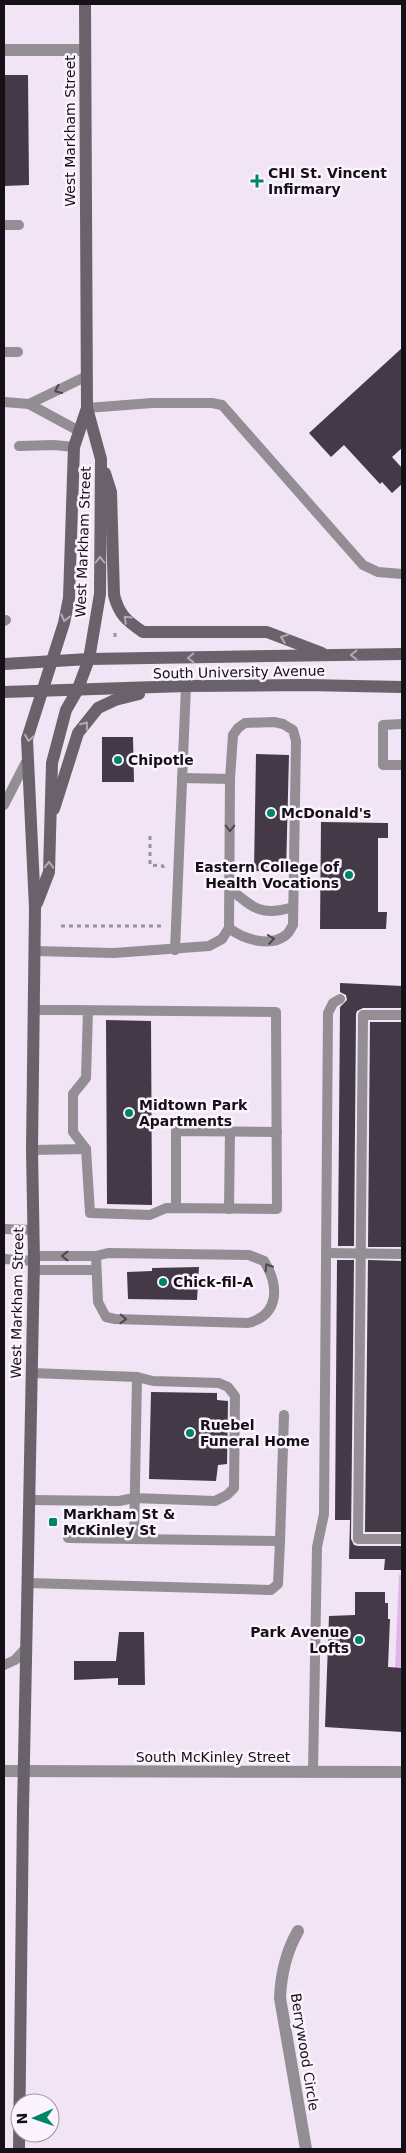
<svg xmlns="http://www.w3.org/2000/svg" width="406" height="2153" viewBox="0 0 406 2153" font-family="'DejaVu Sans',sans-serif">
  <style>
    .green { fill: #e1b4ea }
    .building { fill: #443946 }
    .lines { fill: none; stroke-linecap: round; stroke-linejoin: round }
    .path { stroke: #9b929e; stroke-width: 3; stroke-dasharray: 4 4; stroke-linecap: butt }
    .lane { stroke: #938d94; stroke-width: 10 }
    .street { stroke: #938d94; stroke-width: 12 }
    .secondary { stroke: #6a626b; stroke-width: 12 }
    .oneway { stroke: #4d484e }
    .oneway2 { stroke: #b2aab4 }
    .poi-dot { fill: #008467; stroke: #fbf3fd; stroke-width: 2 }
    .labels { text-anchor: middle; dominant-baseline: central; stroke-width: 5; stroke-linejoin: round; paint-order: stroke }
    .street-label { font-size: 14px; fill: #141015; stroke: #fbf3fd }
    .poi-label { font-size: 14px; font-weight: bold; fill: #141015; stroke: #fbf3fd; text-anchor: start }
  </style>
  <rect width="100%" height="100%" fill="#f1e4f4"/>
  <!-- green -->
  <path class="green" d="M 399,1575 L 402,1575 L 402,1667 L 395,1668 Z"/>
  <!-- building -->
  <g class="building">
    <path d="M 4,75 L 28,75 L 29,185 L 4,186 Z"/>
    <path d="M 402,348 L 402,448 L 392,457 L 402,468 L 402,484 L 392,493 L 382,482 L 380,484 L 344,445 L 331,457 L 309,433 Z"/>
    <path d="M 102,737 L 133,737 L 134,782 L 102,782 Z"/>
    <path d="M 256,754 L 289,755 L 286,872 L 254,871 Z"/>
    <path d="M 321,822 L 388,823 L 388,838 L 378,838 L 378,912 L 387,912 L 386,929 L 320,929 Z"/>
    <path d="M 340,983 L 402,986 L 402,1008 L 363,1008 L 357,1011 L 356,1014 L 354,1246 L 338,1246 L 340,1007 L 347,1000 L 346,995 L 340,992 Z"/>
    <path d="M 106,1020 L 151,1021 L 152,1205 L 107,1204 Z"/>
    <path d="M 370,1022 L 402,1022 L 402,1247 L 368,1247 Z"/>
    <path d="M 337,1260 L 354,1260 L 351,1539 L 354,1545 L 358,1546 L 402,1546 L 402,1570 L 384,1570 L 385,1559 L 349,1559 L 350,1520 L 335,1520 Z"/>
    <path d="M 368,1260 L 402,1261 L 402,1532 L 365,1532 Z"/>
    <path d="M 199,1267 L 197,1300 L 128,1299 L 127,1272 L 152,1271 L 152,1268 Z"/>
    <path d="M 151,1392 L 217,1393 L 217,1400 L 228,1401 L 227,1464 L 218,1465 L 216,1481 L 149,1479 Z"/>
    <path d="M 355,1592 L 385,1592 L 385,1603 L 388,1603 L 388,1619 L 390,1619 L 388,1667 L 402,1668 L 402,1732 L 325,1727 L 329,1616 L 355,1615 Z"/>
    <path d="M 119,1632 L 144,1632 L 145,1685 L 118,1685 L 118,1678 L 74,1680 L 74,1661 L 116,1661 Z"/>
  </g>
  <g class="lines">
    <!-- path -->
    <g class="path">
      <path d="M 115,637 L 115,630"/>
      <path d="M 150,836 L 150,865 L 163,866 L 163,869"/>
      <path d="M 61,926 L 161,926"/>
    </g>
    <!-- lane -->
    <g class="lane">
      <path d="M 4,225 L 19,225"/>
      <path d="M 4,352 L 18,352"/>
      <path d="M 4,402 L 29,404 L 79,431"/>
      <path d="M 29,404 L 87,376"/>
      <path d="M 87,408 L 152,403 L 212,403 L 222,405 L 363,565 L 378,572 L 402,574"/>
      <path d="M 19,446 L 54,445 L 74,447"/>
      <path d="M 4,621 L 6,620"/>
      <path d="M 402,724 L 383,725 L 383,765 L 402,765"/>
      <path d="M 182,778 L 230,779"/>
      <path d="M 4,805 L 27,760"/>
      <path d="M 229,888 C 253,908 261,917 293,907"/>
      <path d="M 175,950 L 186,686"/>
      <path d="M 35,951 L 114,953 L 209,946 L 222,939 L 229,928 L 230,779 L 233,735 L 238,728 L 245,723 L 274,722 L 283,724 L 293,730 L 296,741 L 293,925 C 291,928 289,933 286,935 C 270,948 243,939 229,928"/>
      <path d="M 34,1010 L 67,1010 L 276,1012 L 277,1209 L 166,1208 L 150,1215 L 90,1213 L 86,1149 L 73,1132 L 73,1094 L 86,1078 L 88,1010"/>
      <path d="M 402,1015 L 363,1015 L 358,1539 L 402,1539"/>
      <path d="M 32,1150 L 86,1149"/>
      <path d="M 176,1208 L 176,1131 L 277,1132"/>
      <path d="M 229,1209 L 230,1131"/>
      <path d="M 4,1229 L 33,1230"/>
      <path d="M 326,1253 L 402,1254"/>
      <path d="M 34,1256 L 96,1256 L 108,1253 L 249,1255 L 264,1261 C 279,1285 280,1315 248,1323 L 115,1319 L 106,1317 L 98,1302 L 96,1256"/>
      <path d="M 4,1259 L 34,1261"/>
      <path d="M 33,1270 L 95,1270"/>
      <path d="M 29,1500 L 119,1501 L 134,1498 L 215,1501 L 227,1495 L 234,1488 L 235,1396 L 228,1387 L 219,1383 L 153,1381 L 137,1377 L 32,1373"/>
      <path d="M 68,1538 L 134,1539 L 137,1377"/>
      <path d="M 280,1541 L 284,1415"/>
      <path d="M 28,1583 L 271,1590 L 278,1584 L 280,1541 L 134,1539"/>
      <path d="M 4,1665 L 15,1660 L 27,1647"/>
      <path d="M 313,1772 L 317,1547 L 324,1514 L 328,1013 L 333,1003 L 340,999"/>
    </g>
    <!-- street -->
    <g class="street">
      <path d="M 4,50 L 84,50"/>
      <path d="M 4,1771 L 402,1772"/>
      <path d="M 298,1931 C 286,1952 281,1973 280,1998 L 306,2149"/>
    </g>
    <!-- secondary -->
    <g class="secondary">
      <path d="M 105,473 L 111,492 L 114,595 C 119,615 127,621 143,632 L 267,632 L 322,653"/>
      <path d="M 4,664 L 89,659 L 402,654"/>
      <path d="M 4,692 L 186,686 L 306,685 L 402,687"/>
      <path d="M 54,809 L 78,733 L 98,708 L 115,700 L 139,694"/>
      <path d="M 37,903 L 49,872 L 52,763 L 66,710 L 77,691 L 89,659 L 100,594 L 101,459 L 87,408 L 85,4"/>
      <path d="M 19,2149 L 23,1809 L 34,1261 L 32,1150 L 35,908 L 27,739 L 64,623 L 69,598 L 74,447 L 87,408"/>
    </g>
  </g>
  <!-- one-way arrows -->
  <defs><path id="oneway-chevron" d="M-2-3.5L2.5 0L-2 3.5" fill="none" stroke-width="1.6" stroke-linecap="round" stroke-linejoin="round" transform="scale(1.25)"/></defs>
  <g class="oneway">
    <use href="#oneway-chevron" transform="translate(58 390) rotate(155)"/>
    <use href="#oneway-chevron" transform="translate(230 828) rotate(90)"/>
    <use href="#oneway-chevron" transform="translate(271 939) rotate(-9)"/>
    <use href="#oneway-chevron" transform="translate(65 1256) rotate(-180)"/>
    <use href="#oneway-chevron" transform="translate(268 1267) rotate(-122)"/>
    <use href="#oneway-chevron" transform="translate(123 1319) rotate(2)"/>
  </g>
  <g class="oneway2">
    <use href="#oneway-chevron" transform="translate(100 560) rotate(-90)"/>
    <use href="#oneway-chevron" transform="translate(65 618) rotate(104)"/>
    <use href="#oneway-chevron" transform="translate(127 619) rotate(-136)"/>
    <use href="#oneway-chevron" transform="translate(284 638) rotate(-159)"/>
    <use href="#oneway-chevron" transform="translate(354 655) rotate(179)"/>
    <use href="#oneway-chevron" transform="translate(191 658) rotate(179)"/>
    <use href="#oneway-chevron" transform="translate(85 725) rotate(-51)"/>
    <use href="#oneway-chevron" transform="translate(29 738) rotate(99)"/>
    <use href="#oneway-chevron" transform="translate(49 865) rotate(-88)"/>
  </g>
  <!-- markers -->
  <g class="poi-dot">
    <path d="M254.5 173.5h5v5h5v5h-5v5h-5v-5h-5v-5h5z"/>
    <circle cx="118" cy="760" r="5"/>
    <circle cx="271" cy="813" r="5"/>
    <circle cx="349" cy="875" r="5"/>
    <circle cx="129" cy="1113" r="5"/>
    <circle cx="163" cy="1282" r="5"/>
    <circle cx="190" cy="1433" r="5"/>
    <rect x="48" y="1517" width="10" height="10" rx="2.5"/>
    <circle cx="359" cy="1640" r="5"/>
  </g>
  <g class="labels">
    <!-- street labels -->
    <g class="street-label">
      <text transform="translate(70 131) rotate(-90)">West Markham Street</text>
      <text transform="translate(83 542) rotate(-88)">West Markham Street</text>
      <text transform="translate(239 672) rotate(-1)">South University Avenue</text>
      <text transform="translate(17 1303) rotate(-89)">West Markham Street</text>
      <text x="213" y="1757">South McKinley Street</text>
      <text transform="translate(305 2052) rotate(81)">Berrywood Circle</text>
    </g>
    <!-- poi labels -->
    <g class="poi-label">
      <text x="268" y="173">CHI St. Vincent<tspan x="268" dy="16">Infirmary</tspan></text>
      <text x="128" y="760">Chipotle</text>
      <text x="281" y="813">McDonald's</text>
      <text x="339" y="867" text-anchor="end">Eastern College of<tspan x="339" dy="16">Health Vocations</tspan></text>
      <text x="139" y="1105">Midtown Park<tspan x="139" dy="16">Apartments</tspan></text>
      <text x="173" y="1282">Chick-fil-A</text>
      <text x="200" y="1425">Ruebel<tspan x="200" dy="16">Funeral Home</tspan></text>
      <text x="63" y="1514">Markham St &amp;<tspan x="63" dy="16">McKinley St</tspan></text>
      <text x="349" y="1632" text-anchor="end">Park Avenue<tspan x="349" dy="16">Lofts</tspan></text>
    </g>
  </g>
  <!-- border -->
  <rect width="406" height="2153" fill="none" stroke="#141015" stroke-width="10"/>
  <!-- north arrow -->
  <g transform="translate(35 2118) rotate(268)"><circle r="24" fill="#fbf3fd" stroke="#9f98a0"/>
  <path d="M0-4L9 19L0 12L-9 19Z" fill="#008467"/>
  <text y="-8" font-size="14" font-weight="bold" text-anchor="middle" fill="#141015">N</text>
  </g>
</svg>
